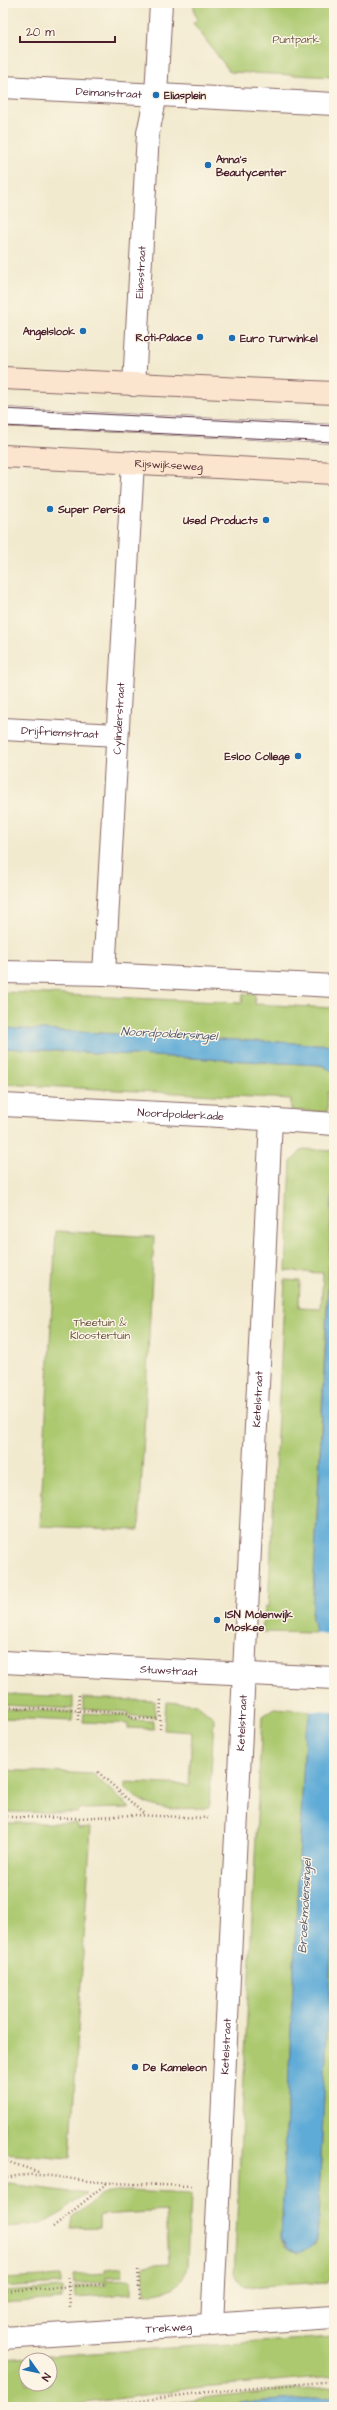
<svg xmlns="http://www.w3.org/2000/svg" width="337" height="2410" viewBox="0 0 337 2410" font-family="'Architects Daughter',sans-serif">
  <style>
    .green { fill: #acc96f; stroke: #7b744d; fill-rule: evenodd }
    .water { fill: #5eabd7; stroke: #546581 }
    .pier { fill: #f2eacf }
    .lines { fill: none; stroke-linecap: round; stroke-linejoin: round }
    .service-casing { stroke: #856664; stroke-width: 20 }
    .minor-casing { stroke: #856664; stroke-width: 24 }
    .secondary-casing { stroke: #856664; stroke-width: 24 }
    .path { stroke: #856664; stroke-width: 2.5; stroke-dasharray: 1 3; stroke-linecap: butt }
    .service { stroke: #fff; stroke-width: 19 }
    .minor { stroke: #fff; stroke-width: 22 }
    .secondary { stroke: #fce5cf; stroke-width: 22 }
    .tram { stroke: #4a1f2b; stroke-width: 1 }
    .poi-dot { fill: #1f6fb2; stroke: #fcf5e5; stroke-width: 1.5 }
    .labels { text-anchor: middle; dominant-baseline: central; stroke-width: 3; stroke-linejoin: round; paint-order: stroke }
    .park-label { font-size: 11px; fill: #67523f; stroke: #fcf5e5 }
    .street-label { font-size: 11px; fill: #4a1f2b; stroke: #fcf5e5 }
    .poi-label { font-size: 11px; font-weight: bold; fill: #4a1f2b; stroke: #fcf5e5; text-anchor: start }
    .water-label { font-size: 12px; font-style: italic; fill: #525770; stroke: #fcf5e5 }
  </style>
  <rect width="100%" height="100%" fill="#fcf5e5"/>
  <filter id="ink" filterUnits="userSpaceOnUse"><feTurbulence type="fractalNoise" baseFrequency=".025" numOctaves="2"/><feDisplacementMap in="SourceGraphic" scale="8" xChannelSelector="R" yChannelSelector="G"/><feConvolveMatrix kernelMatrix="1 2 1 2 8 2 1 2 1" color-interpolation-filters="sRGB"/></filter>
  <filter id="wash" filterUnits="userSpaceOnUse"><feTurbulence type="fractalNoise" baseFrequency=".012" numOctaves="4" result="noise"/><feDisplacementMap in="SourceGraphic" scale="16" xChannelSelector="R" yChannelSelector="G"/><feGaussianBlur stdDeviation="0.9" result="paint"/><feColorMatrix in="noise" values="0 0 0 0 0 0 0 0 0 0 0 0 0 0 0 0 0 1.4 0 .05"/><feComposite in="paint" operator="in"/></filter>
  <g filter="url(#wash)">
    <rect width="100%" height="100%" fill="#f2eacf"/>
    <!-- green -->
    <g class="green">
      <path d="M 194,3 L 334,3 L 334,77 L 230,72 L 193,23 L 198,19 L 194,13 Z"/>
      <path d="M 3,992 L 242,1003 L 243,994 L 255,994 L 255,1004 L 334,1008 L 334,1045 L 3,1028 Z"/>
      <path d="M 3,1048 L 321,1065 L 334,1072 L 334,1092 L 328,1092 L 327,1112 L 291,1110 L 291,1099 L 3,1084 Z"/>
      <path d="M 303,1149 L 334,1151 L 312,1618 L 316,1633 L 262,1632 L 265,1607 L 268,1607 L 285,1280 L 300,1281 L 299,1308 L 321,1309 L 323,1273 L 286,1271 L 291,1162 Z"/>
      <path d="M 56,1231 L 154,1237 L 139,1530 L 40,1526 Z"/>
      <path d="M 3,1694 L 73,1697 L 73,1709 L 3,1705 Z"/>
      <path d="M 83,1698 L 155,1701 L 155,1717 L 131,1716 L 128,1712 L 83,1709 Z"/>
      <path d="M 166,1702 L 197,1704 L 214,1718 L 209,1808 C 172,1808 154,1815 125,1788 L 125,1782 L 189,1785 L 192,1732 L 164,1730 Z"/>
      <path d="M 274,1708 L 312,1711 L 305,1734 L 281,2238 L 284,2246 L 315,2245 L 317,2240 L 334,1889 L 334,2272 L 328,2282 L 244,2287 L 234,2276 L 262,1716 Z"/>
      <path d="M 3,1709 L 73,1712 L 72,1721 L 3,1718 Z"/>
      <path d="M 84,1713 L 128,1715 L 131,1720 L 154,1721 L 154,1729 L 128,1728 L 128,1724 L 83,1722 Z"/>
      <path d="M 3,1770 L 93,1774 L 130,1808 L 78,1809 L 77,1813 L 3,1812 Z"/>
      <path d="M 3,1823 L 77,1823 L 78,1828 L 91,1827 L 70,2158 L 3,2153 Z"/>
      <path d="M 9,2184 L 86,2194 L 63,2212 L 42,2224 L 3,2227 L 3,2186 Z"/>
      <path d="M 126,2191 L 190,2194 L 187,2266 C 183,2290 165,2292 145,2294 L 143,2266 L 169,2264 L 166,2211 L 100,2215 L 100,2227 L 71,2228 L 73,2218 L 101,2194 Z"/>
      <path d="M 122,2267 L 123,2276 L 106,2277 L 106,2280 L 132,2279 L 132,2294 L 75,2298 L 74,2287 L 106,2285 L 106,2282 L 74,2284 L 73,2275 L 105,2273 L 105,2269 Z"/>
      <path d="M 61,2276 L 61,2284 L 3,2288 L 3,2279 Z"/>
      <path d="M 62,2288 L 62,2299 L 3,2303 L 3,2292 Z"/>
      <path d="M 334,2337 L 334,2376 L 202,2387 L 58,2407 L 3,2407 L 3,2359 ZM 26,2360 L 50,2360 L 50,2384 L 26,2384 Z"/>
      <path d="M 334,2386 L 334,2397 L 248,2402 L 212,2407 L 137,2407 L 218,2396 Z"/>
    </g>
    <!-- water -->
    <g class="water">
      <path d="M 3,1028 L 334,1045 L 334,1072 L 321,1065 L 3,1048 Z"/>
      <path d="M 334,1179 L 334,1889 L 317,2240 L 311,2248 L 299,2253 L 287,2248 L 281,2238 L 305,1734 C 314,1703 320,1649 312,1618 Z"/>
      <path d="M 334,2397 L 334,2407 L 212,2407 L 248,2402 Z"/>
    </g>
    <!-- pier -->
    <path class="pier" d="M 314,1633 L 334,1634 L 334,1712 L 310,1711 Z"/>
  </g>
  <g filter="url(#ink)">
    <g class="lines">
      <!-- service casing -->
      <g class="service-casing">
        <path id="service" d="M 3,417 L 334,434"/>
      </g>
      <!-- minor casing -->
      <g class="minor-casing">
        <g id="minor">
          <path id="s1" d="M 3,87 L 334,104"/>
          <path id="s2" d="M 134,385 L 148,133 L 156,95 L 161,3"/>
          <path id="s3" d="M 3,729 L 117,735"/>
          <path d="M 3,972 L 104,974 L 334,986"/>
          <path id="s4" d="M 104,974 L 133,462"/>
          <path id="s5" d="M 3,1105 L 220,1116 L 334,1124"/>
          <path id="s6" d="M 3,1662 L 334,1678"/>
          <path id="s7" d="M 212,2325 L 271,1120"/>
          <path id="s8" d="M 3,2338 L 334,2317"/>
        </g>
      </g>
      <!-- secondary casing -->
      <g class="secondary-casing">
        <g id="secondary">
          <path d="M 3,378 L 334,393"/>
          <path id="s9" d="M 3,456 L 334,473"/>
        </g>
      </g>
      <!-- path -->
      <g class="path">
        <path d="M 3,1707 L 128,1713 L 131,1718 L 160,1719"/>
        <path d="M 78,1720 L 79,1693"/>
        <path d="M 160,1729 L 161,1697"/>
        <path d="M 98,1772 L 145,1815"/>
        <path d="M 3,1817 L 77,1818 L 134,1815 L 208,1818"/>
        <path d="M 3,2160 L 38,2172"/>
        <path d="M 3,2179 C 36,2169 66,2180 99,2182 C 130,2184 160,2185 191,2186"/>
        <path d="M 53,2227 L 107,2183"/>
        <path d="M 138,2270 L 140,2301"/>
        <path d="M 68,2278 L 70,2307"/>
        <path d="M 3,2291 L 105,2284"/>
        <path d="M 97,2407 L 198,2393 L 334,2381"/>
      </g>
      <!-- service -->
      <use href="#service" class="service"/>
      <!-- minor -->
      <use href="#minor" class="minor"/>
      <!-- secondary -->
      <use href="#secondary" class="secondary"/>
      <!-- tram -->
      <g class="tram">
        <path d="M 3,409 L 334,426"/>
        <path d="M 3,426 L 334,442"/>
      </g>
    </g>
  </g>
  <!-- markers -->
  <g class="poi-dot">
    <circle cx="156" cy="95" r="4"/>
    <circle cx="208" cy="165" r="4"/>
    <circle cx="83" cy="331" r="4"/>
    <circle cx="200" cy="337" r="4"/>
    <circle cx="232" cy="338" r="4"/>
    <circle cx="50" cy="509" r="4"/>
    <circle cx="266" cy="520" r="4"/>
    <circle cx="298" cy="756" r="4"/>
    <circle cx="217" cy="1620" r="4"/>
    <circle cx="135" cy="2067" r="4"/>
  </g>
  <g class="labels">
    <!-- park labels -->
    <g class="park-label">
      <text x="296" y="39">Puntpark</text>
      <text x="100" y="1322">Theetuin &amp;<tspan x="100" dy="13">Kloostertuin</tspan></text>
    </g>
    <!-- street labels -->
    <g class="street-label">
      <text stroke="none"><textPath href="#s1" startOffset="106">Deimanstraat</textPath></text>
      <text stroke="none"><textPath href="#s2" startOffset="113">Eliasstraat</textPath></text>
      <text stroke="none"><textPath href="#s9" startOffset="166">Rijswijkseweg</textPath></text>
      <text stroke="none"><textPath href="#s4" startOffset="256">Cylinderstraat</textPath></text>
      <text stroke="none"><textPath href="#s3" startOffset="57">Drijfriemstraat</textPath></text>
      <text stroke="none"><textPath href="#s5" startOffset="178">Noordpolderkade</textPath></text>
      <text stroke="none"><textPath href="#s7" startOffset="927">Ketelstraat</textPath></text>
      <text stroke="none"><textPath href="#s6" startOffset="166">Stuwstraat</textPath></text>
      <text stroke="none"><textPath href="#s7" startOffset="603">Ketelstraat</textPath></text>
      <text stroke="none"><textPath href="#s7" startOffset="279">Ketelstraat</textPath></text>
      <text stroke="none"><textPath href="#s8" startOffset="166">Trekweg</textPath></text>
    </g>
    <!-- poi labels -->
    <g class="poi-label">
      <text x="164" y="95">Eliasplein</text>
      <text x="216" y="159">Anna's<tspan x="216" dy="13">Beautycenter</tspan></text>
      <text x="75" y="331" text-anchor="end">Angelslook</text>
      <text x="192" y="337" text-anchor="end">Roti-Palace</text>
      <text x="240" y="338">Euro Turwinkel</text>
      <text x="58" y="509">Super Persia</text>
      <text x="258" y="520" text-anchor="end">Used Products</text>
      <text x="290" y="756" text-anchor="end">Esloo College</text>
      <text x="225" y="1614">ISN Molenwijk<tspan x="225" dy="13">Moskee</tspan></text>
      <text x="143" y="2067">De Kameleon</text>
    </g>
    <!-- water labels -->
    <g class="water-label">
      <text transform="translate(169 1034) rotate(3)">Noordpoldersingel</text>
      <text transform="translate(305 1906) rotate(-87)">Broekmolensingel</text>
    </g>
  </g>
  <!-- margin -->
  <rect width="337" height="2410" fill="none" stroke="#fcf5e5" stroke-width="16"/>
  <!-- north arrow -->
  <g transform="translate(38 2372) rotate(123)"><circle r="19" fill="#fcf5e5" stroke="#b59f9b"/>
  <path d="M0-3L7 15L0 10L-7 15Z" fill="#1f6fb2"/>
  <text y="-6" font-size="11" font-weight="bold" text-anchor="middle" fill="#4a1f2b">N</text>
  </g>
  <!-- scale -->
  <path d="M20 36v6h95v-6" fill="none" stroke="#4a1f2b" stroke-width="2"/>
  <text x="26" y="36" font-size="12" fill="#4a1f2b" stroke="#fcf5e5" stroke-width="3" paint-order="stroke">20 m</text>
</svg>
